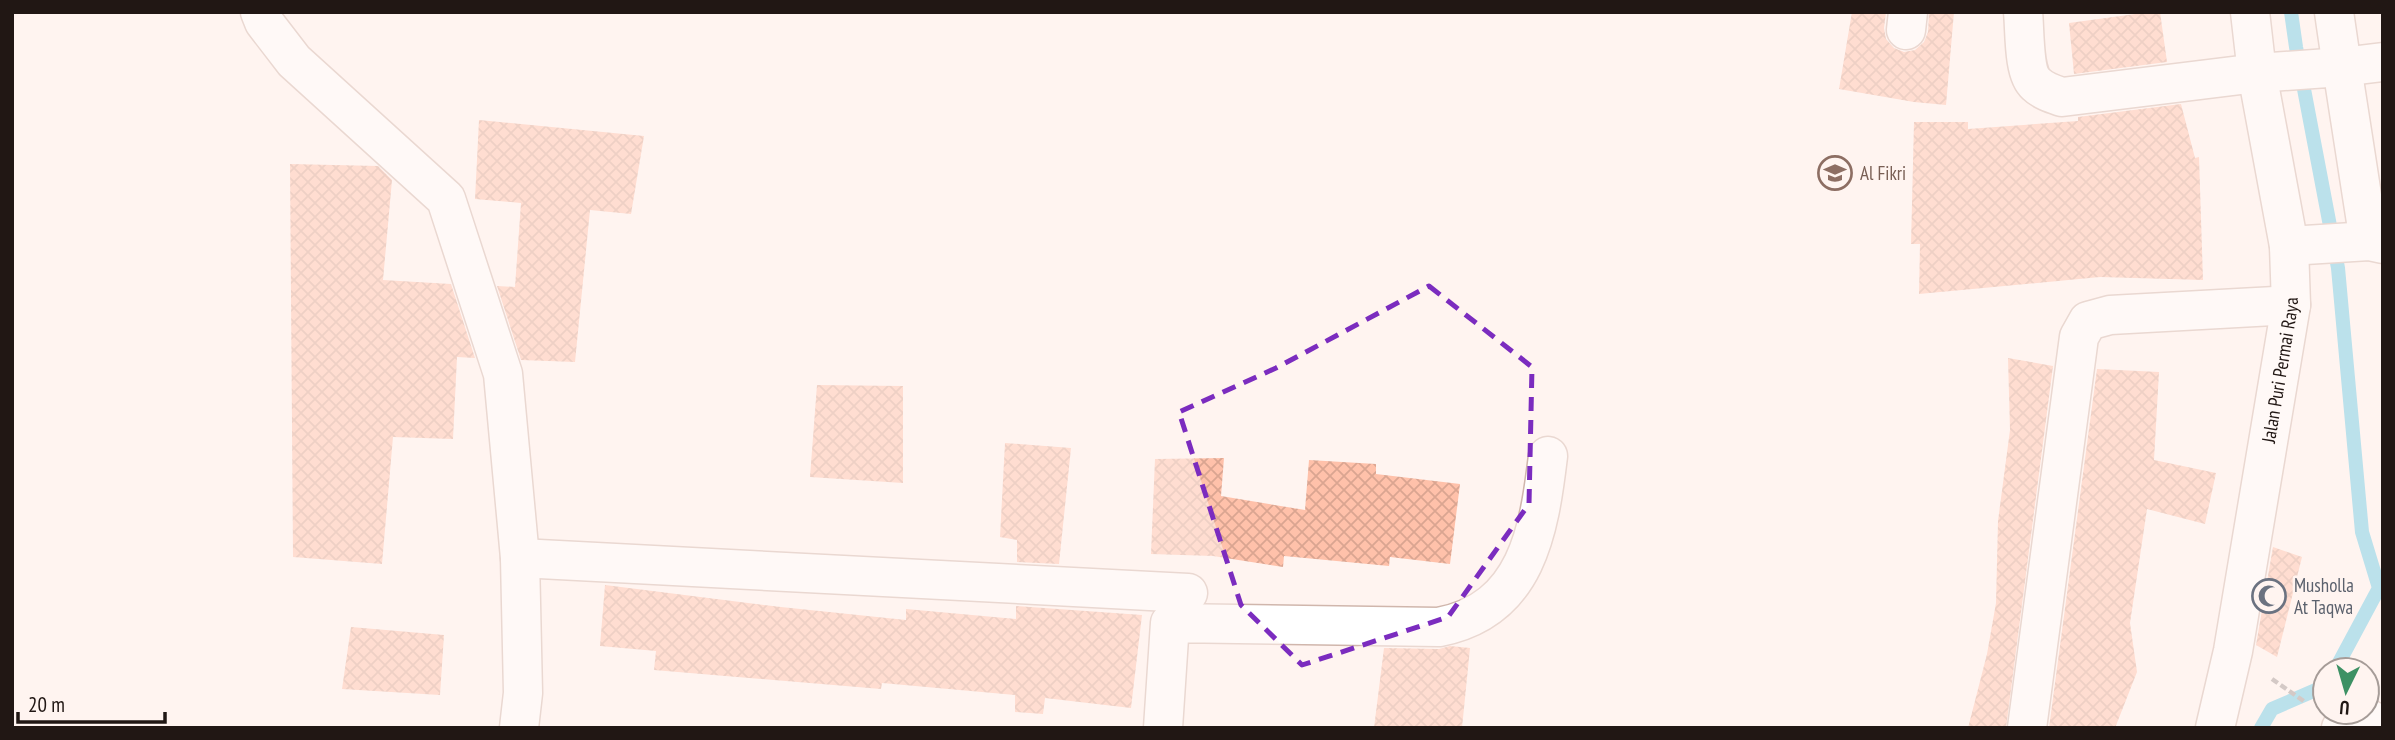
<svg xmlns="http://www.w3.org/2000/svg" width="2395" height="740" viewBox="0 0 2395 740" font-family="'PT Sans Narrow',sans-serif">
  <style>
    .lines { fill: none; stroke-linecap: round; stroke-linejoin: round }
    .stream { stroke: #69c9e4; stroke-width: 14 }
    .building { fill: url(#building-cross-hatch) }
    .street-casing { stroke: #d0b6ac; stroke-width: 41 }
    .path { stroke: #a09592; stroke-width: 4.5; stroke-dasharray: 7 3.5; stroke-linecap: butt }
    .street { stroke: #fff; stroke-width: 38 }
    .marked { fill: none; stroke: #7b2cbf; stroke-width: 5; stroke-dasharray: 14 9; stroke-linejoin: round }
    .labels { text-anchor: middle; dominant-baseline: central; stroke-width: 5; stroke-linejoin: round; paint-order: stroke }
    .education-label { font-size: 19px; fill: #785e54; stroke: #fff4f0; text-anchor: start }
    .street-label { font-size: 19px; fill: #211714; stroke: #fff4f0 }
    .worship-label { font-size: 19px; fill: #5b616d; stroke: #fff4f0; text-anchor: start }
  </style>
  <defs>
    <pattern id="building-cross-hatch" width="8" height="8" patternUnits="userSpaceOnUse" patternTransform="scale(1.75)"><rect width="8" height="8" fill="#ffc1aa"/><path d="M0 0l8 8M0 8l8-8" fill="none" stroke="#daa591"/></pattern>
  </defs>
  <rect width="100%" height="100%" fill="#fff4f0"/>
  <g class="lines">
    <!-- stream -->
    <g class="stream">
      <path d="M 2291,12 L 2296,47 L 2338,268 L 2362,532 L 2379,588 L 2335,670"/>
      <path d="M 2261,728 L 2272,709 L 2325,686"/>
    </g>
  </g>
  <!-- building -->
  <g class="building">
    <path d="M 1852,12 L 1886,12 L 1884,28 L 1886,39 L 1894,48 L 1904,52 L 1915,50 L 1924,42 L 1928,32 L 1929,12 L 1954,12 L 1946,105 L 1914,102 L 1839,89 Z"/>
    <path d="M 2150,12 L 2160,12 L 2167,62 L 2074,74 L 2069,23 Z"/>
    <path d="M 2181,104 L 2195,158 L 2199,157 L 2203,280 L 2100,277 L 1919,294 L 1920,244 L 1911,244 L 1914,122 L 1968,122 L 1968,129 L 2078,121 L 2078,117 Z"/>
    <path d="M 479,120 L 644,136 L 631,214 L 590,210 L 575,362 L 521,360 L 497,286 L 515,287 L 521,203 L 475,199 Z"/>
    <path d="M 290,164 L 378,166 L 392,180 L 383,280 L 451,284 L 475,358 L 457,357 L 453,439 L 393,437 L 382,564 L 293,557 Z"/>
    <path d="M 2008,358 L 2053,366 L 2006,728 L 1968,728 L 1987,654 L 1996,603 L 1998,521 L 2010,430 Z"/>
    <path d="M 2097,369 L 2159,372 L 2154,460 L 2216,473 L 2205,524 L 2147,509 L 2130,623 L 2137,672 L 2115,728 L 2049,728 Z"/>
    <path d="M 817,385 L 903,386 L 903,483 L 810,477 Z"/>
    <path d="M 1005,443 L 1071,448 L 1059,564 L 1017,562 L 1017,540 L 1000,537 Z"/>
    <path d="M 1224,458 L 1221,496 L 1305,510 L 1309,460 L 1376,464 L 1376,474 L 1460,484 L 1450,564 L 1390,557 L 1389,566 L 1284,556 L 1283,567 L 1213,556 L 1151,554 L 1155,459 Z"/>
    <path d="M 2273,547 L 2302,557 L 2277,657 L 2256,645 Z"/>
    <path d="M 605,585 L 781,607 L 906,620 L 906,609 L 1016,619 L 1016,606 L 1142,615 L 1131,708 L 1045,698 L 1043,714 L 1015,712 L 1015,695 L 882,683 L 881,689 L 654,670 L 656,651 L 600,646 Z"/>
    <path d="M 351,627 L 444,635 L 440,695 L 342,689 Z"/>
    <path d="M 1450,646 L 1470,648 L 1462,728 L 1374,728 L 1384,648 L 1439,649 Z"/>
  </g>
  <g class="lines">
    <!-- street casing -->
    <g class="street-casing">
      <g id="street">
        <path d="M 260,12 L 264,22 L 294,61 L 446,199 L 503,374 L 520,558 L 523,693 L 519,728"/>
        <path d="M 2023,12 C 2025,30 2023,73 2036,84 C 2043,91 2053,94 2062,97 L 2257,73 L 2342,67 L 2369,241"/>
        <path d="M 2334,12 L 2342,67 L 2383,62"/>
        <path d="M 1906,30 L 1908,12"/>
        <path d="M 2289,246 L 2369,241 L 2383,244"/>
        <path d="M 520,558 L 1188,593"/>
        <path d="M 1163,728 L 1170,623 L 1439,627 C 1527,610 1539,531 1548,456"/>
        <path d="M 2027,728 L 2079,337 L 2088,321 L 2110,315 L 2291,305"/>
        <path id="s1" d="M 2215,728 L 2233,651 L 2291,305 L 2289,246 L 2257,73 L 2250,12"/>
        <path d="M 2341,728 L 2346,720 L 2363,716 L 2383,726"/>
      </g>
    </g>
    <!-- path -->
    <path class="path" d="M 2272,679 L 2305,702"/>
    <!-- street -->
    <use href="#street" class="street"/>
  </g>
  <!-- marked area -->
  <path d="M0 0H2395V740H0ZM 1429,286 L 1532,367 L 1529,504 L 1448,617 L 1302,665 L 1241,605 L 1179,412 L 1276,368 Z" fill="#fff4f0" fill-opacity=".55" fill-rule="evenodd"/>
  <path class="marked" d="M 1429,286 L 1532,367 L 1529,504 L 1448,617 L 1302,665 L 1241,605 L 1179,412 L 1276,368 Z"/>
  <!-- icons -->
  <defs>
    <g id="school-ring" transform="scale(1.75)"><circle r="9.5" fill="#fff4f0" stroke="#8d6e63" stroke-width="1.5"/><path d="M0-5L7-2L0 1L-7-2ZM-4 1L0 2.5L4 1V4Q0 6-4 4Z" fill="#8d6e63"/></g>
    <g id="mosque-ring" transform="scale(1.75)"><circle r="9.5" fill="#fff4f0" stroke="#6b7280" stroke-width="1.5"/><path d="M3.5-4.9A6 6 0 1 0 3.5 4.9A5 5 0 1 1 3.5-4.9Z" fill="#6b7280"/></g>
  </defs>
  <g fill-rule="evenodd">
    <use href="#school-ring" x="1835" y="173"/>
    <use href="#mosque-ring" x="2269" y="596"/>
  </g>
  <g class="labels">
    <!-- education labels -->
    <g class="education-label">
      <text x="1860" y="173">Al Fikri</text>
    </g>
    <!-- street labels -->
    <g class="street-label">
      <text stroke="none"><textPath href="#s1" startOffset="364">Jalan Puri Permai Raya</textPath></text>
    </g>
    <!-- worship labels -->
    <g class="worship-label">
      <text x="2294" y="585">Musholla<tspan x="2294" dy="22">At Taqwa</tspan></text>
    </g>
  </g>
  <!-- border -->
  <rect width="2395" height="740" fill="none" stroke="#211714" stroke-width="28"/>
  <!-- north arrow -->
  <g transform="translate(2346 691) rotate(185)"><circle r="33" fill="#fff4f0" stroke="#a69c98" stroke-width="2"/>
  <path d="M0-5L12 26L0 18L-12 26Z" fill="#3d9164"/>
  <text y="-10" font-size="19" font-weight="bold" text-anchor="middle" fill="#211714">U</text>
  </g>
  <!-- scale -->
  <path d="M18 712v10h147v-10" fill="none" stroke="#211714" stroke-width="3.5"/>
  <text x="28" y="712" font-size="21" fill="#211714" stroke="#fff4f0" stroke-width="5" paint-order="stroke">20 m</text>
</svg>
